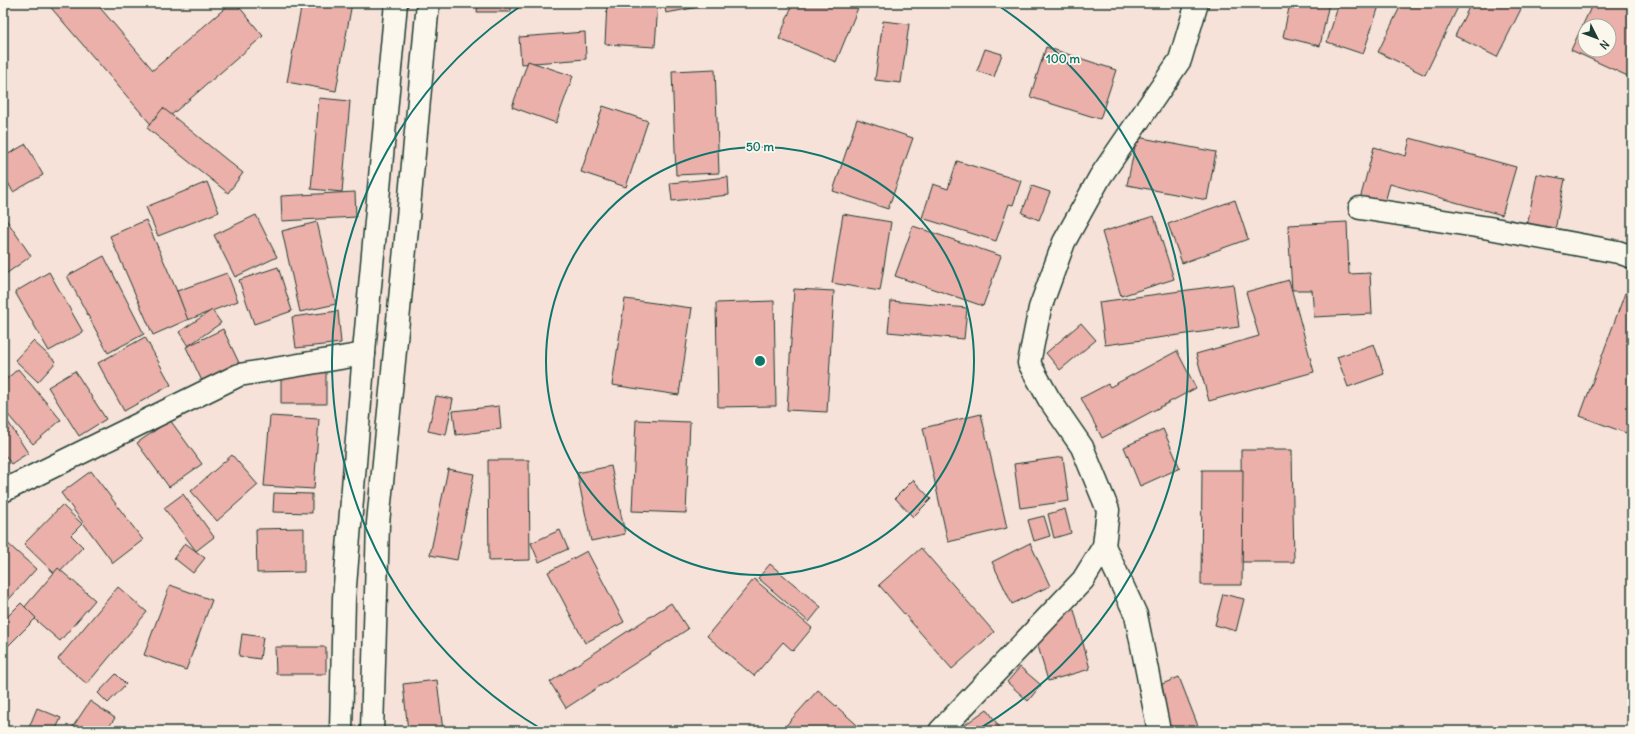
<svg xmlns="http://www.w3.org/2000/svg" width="1635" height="734" viewBox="0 0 1635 734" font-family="Delius,sans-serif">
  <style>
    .building { fill: #ebb0a9; stroke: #1f3d34; fill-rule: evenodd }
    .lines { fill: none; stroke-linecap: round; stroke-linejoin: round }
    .minor-casing { stroke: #1f3d34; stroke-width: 25 }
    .primary-casing { stroke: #1f3d34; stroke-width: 25 }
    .minor { stroke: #fbf7ec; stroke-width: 22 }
    .primary { stroke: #fbf7ec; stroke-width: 22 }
    .ring { fill: none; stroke: #0f766e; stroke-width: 2 }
    .centre { fill: #0f766e; stroke: #fbf7ec; stroke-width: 2 }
    .ring-label { font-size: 12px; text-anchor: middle; font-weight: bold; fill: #0f766e; stroke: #fbf7ec; stroke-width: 3.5; stroke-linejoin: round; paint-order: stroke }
  </style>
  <rect width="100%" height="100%" fill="#f6e2d8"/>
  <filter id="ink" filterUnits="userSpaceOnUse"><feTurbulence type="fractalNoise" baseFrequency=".025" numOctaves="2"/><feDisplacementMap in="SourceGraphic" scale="8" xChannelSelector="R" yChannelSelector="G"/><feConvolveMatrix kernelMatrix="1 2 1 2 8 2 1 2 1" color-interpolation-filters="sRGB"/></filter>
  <g filter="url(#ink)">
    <!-- building -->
    <g class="building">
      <path d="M 47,3 L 96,3 L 153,70 L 231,3 L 236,3 L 263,36 L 155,129 Z"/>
      <path d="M 302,3 L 352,3 L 336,91 L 287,82 Z"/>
      <path d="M 478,3 L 511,3 L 511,12 L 477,12 Z"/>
      <path d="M 607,3 L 658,3 L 655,47 L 605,44 Z"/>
      <path d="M 664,3 L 699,3 L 699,7 L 666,13 Z"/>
      <path d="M 793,3 L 860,3 L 836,62 L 779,39 Z"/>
      <path d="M 1290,3 L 1329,3 L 1320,46 L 1283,37 Z"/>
      <path d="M 1339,3 L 1380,3 L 1363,54 L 1327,42 Z"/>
      <path d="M 1402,3 L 1460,3 L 1425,75 L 1378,52 Z"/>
      <path d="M 1471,3 L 1524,3 L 1497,57 L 1455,36 Z"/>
      <path d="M 1593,3 L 1632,3 L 1632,78 L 1571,50 ZM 1585,26 L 1609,26 L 1609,50 L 1585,50 Z"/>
      <path d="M 883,21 L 909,24 L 901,83 L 875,80 Z"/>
      <path d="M 585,32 L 586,59 L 521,64 L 519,37 Z"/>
      <path d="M 1046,47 L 1116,70 L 1100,119 L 1030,97 Z"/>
      <path d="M 985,49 L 1002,54 L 994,77 L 977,71 Z"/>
      <path d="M 528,61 L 573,76 L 556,123 L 512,107 Z"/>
      <path d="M 715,69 L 719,173 L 676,175 L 672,71 Z"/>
      <path d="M 319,98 L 350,101 L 342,192 L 311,189 Z"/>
      <path d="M 603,106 L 648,121 L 626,187 L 581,172 Z"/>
      <path d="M 163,108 L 243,173 L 228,193 L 147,128 Z"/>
      <path d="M 857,119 L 913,138 L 888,209 L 833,191 Z"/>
      <path d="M 1137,137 L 1216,152 L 1207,200 L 1127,185 Z"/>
      <path d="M 1410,138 L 1516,167 L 1502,215 L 1390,184 L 1383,209 L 1359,203 L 1374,147 L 1406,156 Z"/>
      <path d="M 26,144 L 43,175 L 13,192 L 3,173 L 3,157 Z"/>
      <path d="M 1632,157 L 1632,180 L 1628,179 Z"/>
      <path d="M 957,161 L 1021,181 L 1013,205 L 1009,204 L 996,241 L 922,218 L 933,184 L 948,189 Z"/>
      <path d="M 1537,174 L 1565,179 L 1555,230 L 1527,226 Z"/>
      <path d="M 728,177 L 729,195 L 672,201 L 670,183 Z"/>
      <path d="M 207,182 L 219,212 L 158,236 L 146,207 Z"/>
      <path d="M 1032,186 L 1050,192 L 1039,220 L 1022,213 Z"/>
      <path d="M 355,192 L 356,217 L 282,221 L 281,196 Z"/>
      <path d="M 1235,200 L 1248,239 L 1182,263 L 1168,224 Z"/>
      <path d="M 843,214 L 891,222 L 880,291 L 832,283 Z"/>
      <path d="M 3,215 L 31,256 L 3,276 Z"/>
      <path d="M 256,215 L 277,257 L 235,277 L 214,235 Z"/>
      <path d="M 1154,216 L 1174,279 L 1121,296 L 1102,232 Z"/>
      <path d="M 146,220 L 189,319 L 153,335 L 110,236 Z"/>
      <path d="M 317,222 L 336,304 L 300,312 L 282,231 Z"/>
      <path d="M 1347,222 L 1349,274 L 1370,273 L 1372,314 L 1314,317 L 1312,290 L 1292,290 L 1288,225 Z"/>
      <path d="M 913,226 L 1001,256 L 983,306 L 895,276 Z"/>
      <path d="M 104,256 L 144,334 L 108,353 L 67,276 Z"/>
      <path d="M 278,267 L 292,311 L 254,324 L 239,280 Z"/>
      <path d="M 49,272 L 83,332 L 49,351 L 15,292 Z"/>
      <path d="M 227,273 L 238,301 L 188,320 L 177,291 Z"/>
      <path d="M 1289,280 L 1314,372 L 1209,401 L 1196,354 L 1259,336 L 1246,292 Z"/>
      <path d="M 1233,284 L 1239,327 L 1105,345 L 1099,302 Z"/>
      <path d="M 794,289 L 834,291 L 827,412 L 787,410 Z"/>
      <path d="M 1625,293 L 1632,296 L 1632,417 L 1626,433 L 1580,416 Z"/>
      <path d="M 625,299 L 692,308 L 679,395 L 612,385 Z"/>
      <path d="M 774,301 L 776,406 L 718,407 L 716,303 Z"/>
      <path d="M 891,301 L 967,308 L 964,339 L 888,332 Z"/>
      <path d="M 212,310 L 221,323 L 188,346 L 179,332 Z"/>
      <path d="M 338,311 L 341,343 L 296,348 L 292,317 Z"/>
      <path d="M 1081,323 L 1096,340 L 1060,370 L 1046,353 Z"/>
      <path d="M 223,329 L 240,365 L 203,383 L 186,347 Z"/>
      <path d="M 145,337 L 171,385 L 124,411 L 98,363 Z"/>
      <path d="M 33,341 L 56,362 L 38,382 L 15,360 Z"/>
      <path d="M 1374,344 L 1384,374 L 1348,387 L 1337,357 Z"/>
      <path d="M 1177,351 L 1196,388 L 1102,438 L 1081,398 L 1108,384 L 1110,387 Z"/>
      <rect x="281" y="365" width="45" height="39"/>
      <path d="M 18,369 L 61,420 L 33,444 L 3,409 L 3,382 Z"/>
      <path d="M 75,371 L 106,419 L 79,436 L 48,387 Z"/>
      <path d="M 436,396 L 453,399 L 446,435 L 428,431 Z"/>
      <path d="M 499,406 L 501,429 L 456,435 L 453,411 Z"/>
      <path d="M 3,414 L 28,453 L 11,464 L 3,452 Z"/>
      <path d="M 981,414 L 1007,528 L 948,542 L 923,428 Z"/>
      <path d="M 270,416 L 319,419 L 314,489 L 264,486 Z"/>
      <path d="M 170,420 L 202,464 L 169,487 L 137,443 Z"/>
      <path d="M 636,420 L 690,422 L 686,513 L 632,511 Z"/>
      <path d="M 1163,429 L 1180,468 L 1140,486 L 1124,447 Z"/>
      <path d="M 1241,450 L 1292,450 L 1294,562 L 1242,562 Z"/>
      <path d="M 232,455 L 258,485 L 217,521 L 191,491 Z"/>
      <path d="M 1063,457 L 1069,501 L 1020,508 L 1014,464 Z"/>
      <path d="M 488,460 L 529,460 L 530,560 L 489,561 Z"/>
      <path d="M 611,466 L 625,534 L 591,541 L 577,473 Z"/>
      <path d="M 448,469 L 474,474 L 457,560 L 430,555 Z"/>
      <path d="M 1202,470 L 1243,470 L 1242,585 L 1201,585 Z"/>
      <path d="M 91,471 L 143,540 L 113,563 L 61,493 Z"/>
      <path d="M 913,480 L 931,499 L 913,517 L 895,498 Z"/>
      <path d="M 274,493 L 312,494 L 312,513 L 273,512 Z"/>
      <path d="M 183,494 L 214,537 L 196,551 L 164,508 Z"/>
      <path d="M 62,505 L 82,524 L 71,535 L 83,547 L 56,575 L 24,544 Z"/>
      <path d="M 1065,509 L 1071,533 L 1054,538 L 1048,514 Z"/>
      <path d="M 1044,516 L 1050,536 L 1034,541 L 1028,520 Z"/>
      <path d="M 304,528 L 304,572 L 257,573 L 256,529 Z"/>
      <path d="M 560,530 L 568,549 L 539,562 L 531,543 Z"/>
      <path d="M 6,542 L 36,569 L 3,606 L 3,544 Z"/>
      <path d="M 185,543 L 205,558 L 193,573 L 174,558 Z"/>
      <path d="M 1030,543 L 1050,586 L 1012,604 L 992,562 Z"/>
      <path d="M 921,548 L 994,632 L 952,669 L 879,585 Z"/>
      <path d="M 587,551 L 624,622 L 585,643 L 548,572 Z"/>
      <path d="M 770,564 L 821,607 L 809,622 L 758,578 Z"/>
      <path d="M 58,568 L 95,600 L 60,641 L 23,609 Z"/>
      <path d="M 754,579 L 812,628 L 793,651 L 783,642 L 754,676 L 707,636 Z"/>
      <path d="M 170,585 L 212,600 L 186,670 L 144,655 Z"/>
      <path d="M 118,587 L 147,612 L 87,684 L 58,659 Z"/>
      <path d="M 1223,594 L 1244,599 L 1236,631 L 1215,625 Z"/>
      <path d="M 21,603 L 36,618 L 3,651 L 3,621 Z"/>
      <path d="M 671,603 L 688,629 L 566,708 L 550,682 Z"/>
      <path d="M 1074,610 L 1090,669 L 1048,681 L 1031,621 Z"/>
      <path d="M 242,634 L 263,637 L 260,659 L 239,656 Z"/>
      <path d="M 275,647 L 326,647 L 326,674 L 276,674 Z"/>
      <path d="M 1020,667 L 1041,685 L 1028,701 L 1007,682 Z"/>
      <path d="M 116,674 L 126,684 L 108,703 L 98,693 Z"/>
      <path d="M 1179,677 L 1200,731 L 1164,731 L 1148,690 Z"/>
      <path d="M 437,680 L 443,731 L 408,731 L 403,684 Z"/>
      <path d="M 818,690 L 856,724 L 850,731 L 781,731 Z"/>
      <path d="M 90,701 L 115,718 L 106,731 L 70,731 Z"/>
      <path d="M 37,708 L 61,718 L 55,731 L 28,730 Z"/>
      <path d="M 987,709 L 1002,731 L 956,731 Z"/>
    </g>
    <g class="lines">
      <!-- minor casing -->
      <g class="minor-casing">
        <g id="minor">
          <path d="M 1360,208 L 1489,228 L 1618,252 L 1632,257"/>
          <path d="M 3,491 L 239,375 L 364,354"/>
          <path d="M 1104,546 L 1136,615 L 1159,731"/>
          <path d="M 940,731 L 1083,580 L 1104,546 L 1108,510 L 1082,447 L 1049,399 L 1029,363 L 1040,308 L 1064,242 L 1100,177 L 1180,60 L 1197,3"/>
        </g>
      </g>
      <!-- primary casing -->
      <g class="primary-casing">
        <g id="primary">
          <path d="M 341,731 L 344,598 L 365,341 L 396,3"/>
          <path d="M 372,731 L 378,523 L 406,239 L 428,3"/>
        </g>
      </g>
      <!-- minor -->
      <use href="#minor" class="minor"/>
      <!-- primary -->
      <use href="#primary" class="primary"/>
    </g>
  </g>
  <!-- distance rings -->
  <g class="ring">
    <circle cx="760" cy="361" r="214"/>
    <path d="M543 730A428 428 0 0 1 524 4M996 4A428 428 0 0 1 977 730"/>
  </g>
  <circle cx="760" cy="361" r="6" class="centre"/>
  <g class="ring-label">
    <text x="1063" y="63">100 m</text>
    <text x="760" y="151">50 m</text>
  </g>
  <!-- margin -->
  <rect width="1635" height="734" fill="none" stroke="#fbf7ec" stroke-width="16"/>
  <rect x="8" y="8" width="1619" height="718" fill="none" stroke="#1f3d34" stroke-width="1.5" filter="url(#ink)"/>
  <!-- north arrow -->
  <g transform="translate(1597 38) rotate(132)"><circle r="19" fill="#fbf7ec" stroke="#a3ada2"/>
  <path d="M0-3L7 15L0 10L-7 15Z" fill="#1f3d34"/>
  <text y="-6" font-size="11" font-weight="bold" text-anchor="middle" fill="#1f3d34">N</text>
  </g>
</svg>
